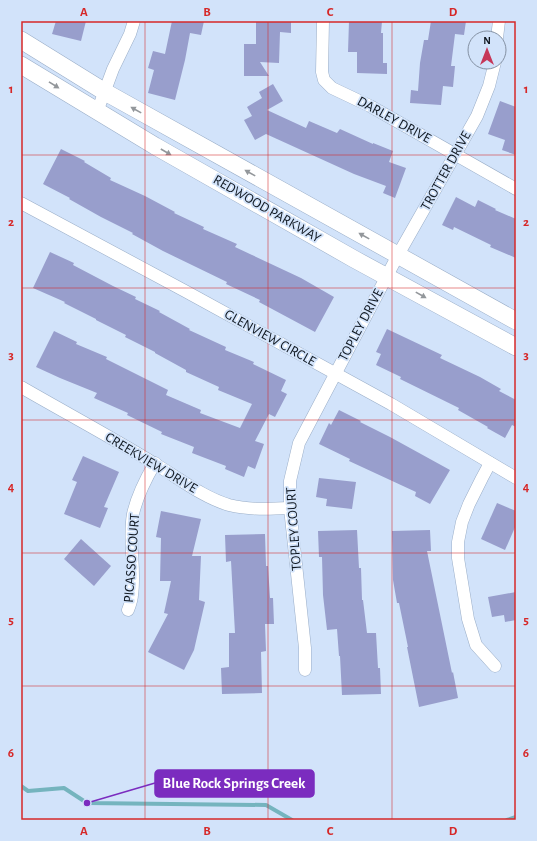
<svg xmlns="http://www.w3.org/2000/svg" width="537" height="841" viewBox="0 0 537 841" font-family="'Alegreya Sans',sans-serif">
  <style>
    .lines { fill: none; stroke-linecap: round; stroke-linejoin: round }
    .stream { stroke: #75b4be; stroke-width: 4 }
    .building { fill: #989ecc }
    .street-casing { stroke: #99adc7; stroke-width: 13 }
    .secondary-casing { stroke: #99adc7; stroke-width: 18 }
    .street { stroke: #fff; stroke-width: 12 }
    .secondary { stroke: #fff; stroke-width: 17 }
    .oneway { fill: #93979b }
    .grid { fill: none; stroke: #d62828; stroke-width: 1; stroke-opacity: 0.55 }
    .labels { text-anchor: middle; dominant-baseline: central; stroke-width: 3.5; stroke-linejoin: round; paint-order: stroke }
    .street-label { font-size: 14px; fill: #0f1720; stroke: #d2e3fa }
    .leader { fill: none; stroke: #7b2cbf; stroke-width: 1.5 }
    .callout-dot { fill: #7b2cbf; stroke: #d2e3fa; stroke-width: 1.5 }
    .callout { fill: #7b2cbf; stroke: #7b2cbf; stroke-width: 1.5 }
    .callout-label { font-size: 15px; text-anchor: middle; font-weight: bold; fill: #fff }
    .neatline { fill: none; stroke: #d62828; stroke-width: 1.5 }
    .grid-label { font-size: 13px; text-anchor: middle; font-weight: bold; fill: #d62828 }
  </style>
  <rect width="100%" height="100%" fill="#d2e3fa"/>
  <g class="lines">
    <!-- stream -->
    <g class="stream">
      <path d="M 21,786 L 28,791 L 64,788 L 87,803 L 266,805 L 292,820"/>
      <path d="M 507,820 L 516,817"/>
    </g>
  </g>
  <!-- building -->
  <g class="building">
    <path d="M 56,21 L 86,21 L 81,41 L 52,34 Z"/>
    <path d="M 172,21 L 204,21 L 201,35 L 190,33 L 185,60 L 175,100 L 148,93 L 154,70 L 148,68 L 153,51 L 165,54 Z"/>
    <path d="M 256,21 L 291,21 L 291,33 L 280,32 L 279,63 L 260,62 L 269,76 L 244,76 L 244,44 L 256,44 Z"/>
    <path d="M 349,21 L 382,21 L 381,33 L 383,33 L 383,63 L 387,63 L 387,74 L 357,73 L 357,52 L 348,52 Z"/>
    <path d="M 431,21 L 466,21 L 464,35 L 455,34 L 451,66 L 455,66 L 453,87 L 443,86 L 441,105 L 410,103 L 411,90 L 418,91 L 420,63 L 424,40 L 428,40 Z"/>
    <path d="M 273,84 L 283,101 L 267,110 L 306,128 L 309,121 L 337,133 L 340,129 L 373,144 L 373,143 L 393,151 L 389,162 L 406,168 L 395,198 L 383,193 L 386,186 L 354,174 L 266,134 L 255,140 L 244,120 L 252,116 L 247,107 L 262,98 L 259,92 Z"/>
    <path d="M 500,101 L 516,107 L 516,155 L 502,150 L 505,140 L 488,134 Z"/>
    <path d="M 61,149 L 85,161 L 84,162 L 111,178 L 110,180 L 145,196 L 175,212 L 174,213 L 204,227 L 203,229 L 237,244 L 235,247 L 301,278 L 334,297 L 315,332 L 259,302 L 260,300 L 226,284 L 227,282 L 163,251 L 132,234 L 133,233 L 101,217 L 69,199 L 70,198 L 43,184 Z"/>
    <path d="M 456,197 L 475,207 L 478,200 L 496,209 L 495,210 L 516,219 L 516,258 L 490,247 L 491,245 L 454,227 L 453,230 L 442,225 Z"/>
    <path d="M 50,252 L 74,263 L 73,265 L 113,286 L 136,297 L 135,299 L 160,311 L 159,312 L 190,329 L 189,330 L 226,347 L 225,350 L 254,362 L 253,364 L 286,380 L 281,391 L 287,394 L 275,417 L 269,414 L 255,441 L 264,444 L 255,469 L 248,466 L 244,477 L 225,469 L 226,466 L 192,453 L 194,447 L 161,434 L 162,432 L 127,415 L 128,413 L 94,398 L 97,393 L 60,378 L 36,367 L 54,331 L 77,342 L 76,344 L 107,357 L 106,359 L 168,390 L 166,395 L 201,410 L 200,413 L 240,428 L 252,404 L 218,390 L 219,387 L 186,372 L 186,370 L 155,353 L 155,352 L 125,337 L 126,335 L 96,320 L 96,319 L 64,303 L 65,302 L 33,288 Z"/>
    <path d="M 387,329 L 442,355 L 440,358 L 480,377 L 501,389 L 499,391 L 516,400 L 516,427 L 512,425 L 505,438 L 487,428 L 488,427 L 458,410 L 459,408 L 400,379 L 401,377 L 376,365 L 381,354 L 376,352 Z"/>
    <path d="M 339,410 L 361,421 L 360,422 L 390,437 L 450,470 L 430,504 L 415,496 L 416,492 L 349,461 L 350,459 L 319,444 L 329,423 L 331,425 Z"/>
    <path d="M 83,456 L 119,472 L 104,507 L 108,508 L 100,528 L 64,514 L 77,482 L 72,480 Z"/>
    <path d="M 319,478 L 356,482 L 352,509 L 326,506 L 327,499 L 316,497 Z"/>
    <path d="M 497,503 L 516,511 L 516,525 L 505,550 L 481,539 Z"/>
    <path d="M 161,511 L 201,519 L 192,556 L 201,556 L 199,600 L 205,602 L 194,650 L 184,670 L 148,652 L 168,614 L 164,613 L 171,581 L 160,581 L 161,538 L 156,537 Z"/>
    <path d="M 357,530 L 359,568 L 361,568 L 362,600 L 363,600 L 367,633 L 376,633 L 378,668 L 380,668 L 381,694 L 342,695 L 340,656 L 339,656 L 337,629 L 327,630 L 323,595 L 322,557 L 319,557 L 318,531 Z"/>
    <path d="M 430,530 L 431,551 L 427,551 L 452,673 L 453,672 L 458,698 L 419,707 L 407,647 L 408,647 L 399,603 L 397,603 L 393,580 L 392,531 Z"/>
    <path d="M 265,534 L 266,566 L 268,566 L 270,598 L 273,598 L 274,624 L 265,624 L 266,651 L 261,652 L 262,693 L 222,694 L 221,668 L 229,667 L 229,633 L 235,633 L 231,561 L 226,562 L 225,535 Z"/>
    <path d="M 81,539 L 111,566 L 94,586 L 64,559 Z"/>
    <path d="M 516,592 L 516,620 L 505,622 L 504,615 L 492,617 L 488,597 Z"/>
  </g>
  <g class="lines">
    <!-- street casing -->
    <g class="street-casing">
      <g id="street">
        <path d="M 323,21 L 322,72 L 324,80 L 332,88 L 370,106 L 516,189"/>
        <path d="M 497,38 L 499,21"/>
        <path d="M 97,112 L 113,69 L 130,34 L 134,21"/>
        <path d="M 21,203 L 185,291 L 391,404 L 516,478"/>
        <path d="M 21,387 C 66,413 111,437 155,464 C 179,478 202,497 229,505 C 249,510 270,509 290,508"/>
        <path d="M 490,463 L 482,478 L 469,504 L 462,522 L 458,542 L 458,558 L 468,619 L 476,645 L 495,666"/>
        <path d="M 128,610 C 130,605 132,600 132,595 C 136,569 128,541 133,514 C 137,496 145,480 155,463"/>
        <path d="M 305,670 L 305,648 L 290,508 L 290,481 L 299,443 L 398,255 L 477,116 L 489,86 L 495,62"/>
      </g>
    </g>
    <!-- secondary casing -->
    <g class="secondary-casing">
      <g id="secondary">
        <path d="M 21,40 L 105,92 L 516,321"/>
        <path d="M 21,65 L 155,146 L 354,259 L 516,347"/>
      </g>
    </g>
    <!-- street -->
    <use href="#street" class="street"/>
    <!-- secondary -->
    <use href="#secondary" class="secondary"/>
  </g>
  <!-- one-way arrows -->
  <defs><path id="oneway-solid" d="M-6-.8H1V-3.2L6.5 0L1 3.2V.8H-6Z"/></defs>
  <g class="oneway">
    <use href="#oneway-solid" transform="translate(54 85) rotate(32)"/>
    <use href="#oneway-solid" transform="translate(136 110) rotate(-151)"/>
    <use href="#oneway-solid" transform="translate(166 152) rotate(30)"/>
    <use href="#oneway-solid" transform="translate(250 173) rotate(-151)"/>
    <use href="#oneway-solid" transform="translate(364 236) rotate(-151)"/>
    <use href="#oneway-solid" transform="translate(421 295) rotate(29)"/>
  </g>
  <!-- grid -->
  <path class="grid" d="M 145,21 L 145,820M 268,21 L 268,820M 392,21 L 392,820M 21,155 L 516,155M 21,288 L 516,288M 21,420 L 516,420M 21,553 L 516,553M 21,686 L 516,686"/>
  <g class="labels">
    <!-- street labels -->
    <g class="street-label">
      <text transform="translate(394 120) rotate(29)">DARLEY DRIVE</text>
      <text transform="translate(446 171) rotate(-61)">TROTTER DRIVE</text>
      <text transform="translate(267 209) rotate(30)">REDWOOD PARKWAY</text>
      <text transform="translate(361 325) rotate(-62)">TOPLEY DRIVE</text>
      <text transform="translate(270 338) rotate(29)">GLENVIEW CIRCLE</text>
      <text transform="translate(151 463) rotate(31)">CREEKVIEW DRIVE</text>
      <text transform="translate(294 529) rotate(-94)">TOPLEY COURT</text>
      <text transform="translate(132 558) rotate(-86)">PICASSO COURT</text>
    </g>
  </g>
  <!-- callouts -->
  <path class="leader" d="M87 803L155 783"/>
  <circle class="callout-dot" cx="87" cy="803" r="4"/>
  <rect class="callout" x="155" y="770" width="159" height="27" rx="4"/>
  <g class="callout-label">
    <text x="234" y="788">Blue Rock Springs Creek</text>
  </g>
  <!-- border -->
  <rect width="537" height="841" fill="none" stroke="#d2e3fa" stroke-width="44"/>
  <!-- north arrow -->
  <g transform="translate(487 50)"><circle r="19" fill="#d2e3fa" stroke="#8491a3"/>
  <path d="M0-3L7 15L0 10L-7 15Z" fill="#c63758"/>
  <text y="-6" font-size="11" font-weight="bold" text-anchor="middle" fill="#0f1720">N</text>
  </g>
  <rect x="22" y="22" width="493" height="797" class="neatline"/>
  <g class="grid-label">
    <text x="84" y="16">A</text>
    <text x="207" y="16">B</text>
    <text x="330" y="16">C</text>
    <text x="453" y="16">D</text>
    <text x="11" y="93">1</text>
    <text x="526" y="93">1</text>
    <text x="11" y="226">2</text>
    <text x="526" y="226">2</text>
    <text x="11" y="359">3</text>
    <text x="526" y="359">3</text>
    <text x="11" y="491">4</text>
    <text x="526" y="491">4</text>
    <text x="11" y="624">5</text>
    <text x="526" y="624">5</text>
    <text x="11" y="757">6</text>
    <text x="526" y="757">6</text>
    <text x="84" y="835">A</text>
    <text x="207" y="835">B</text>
    <text x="330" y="835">C</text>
    <text x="453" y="835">D</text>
  </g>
</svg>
